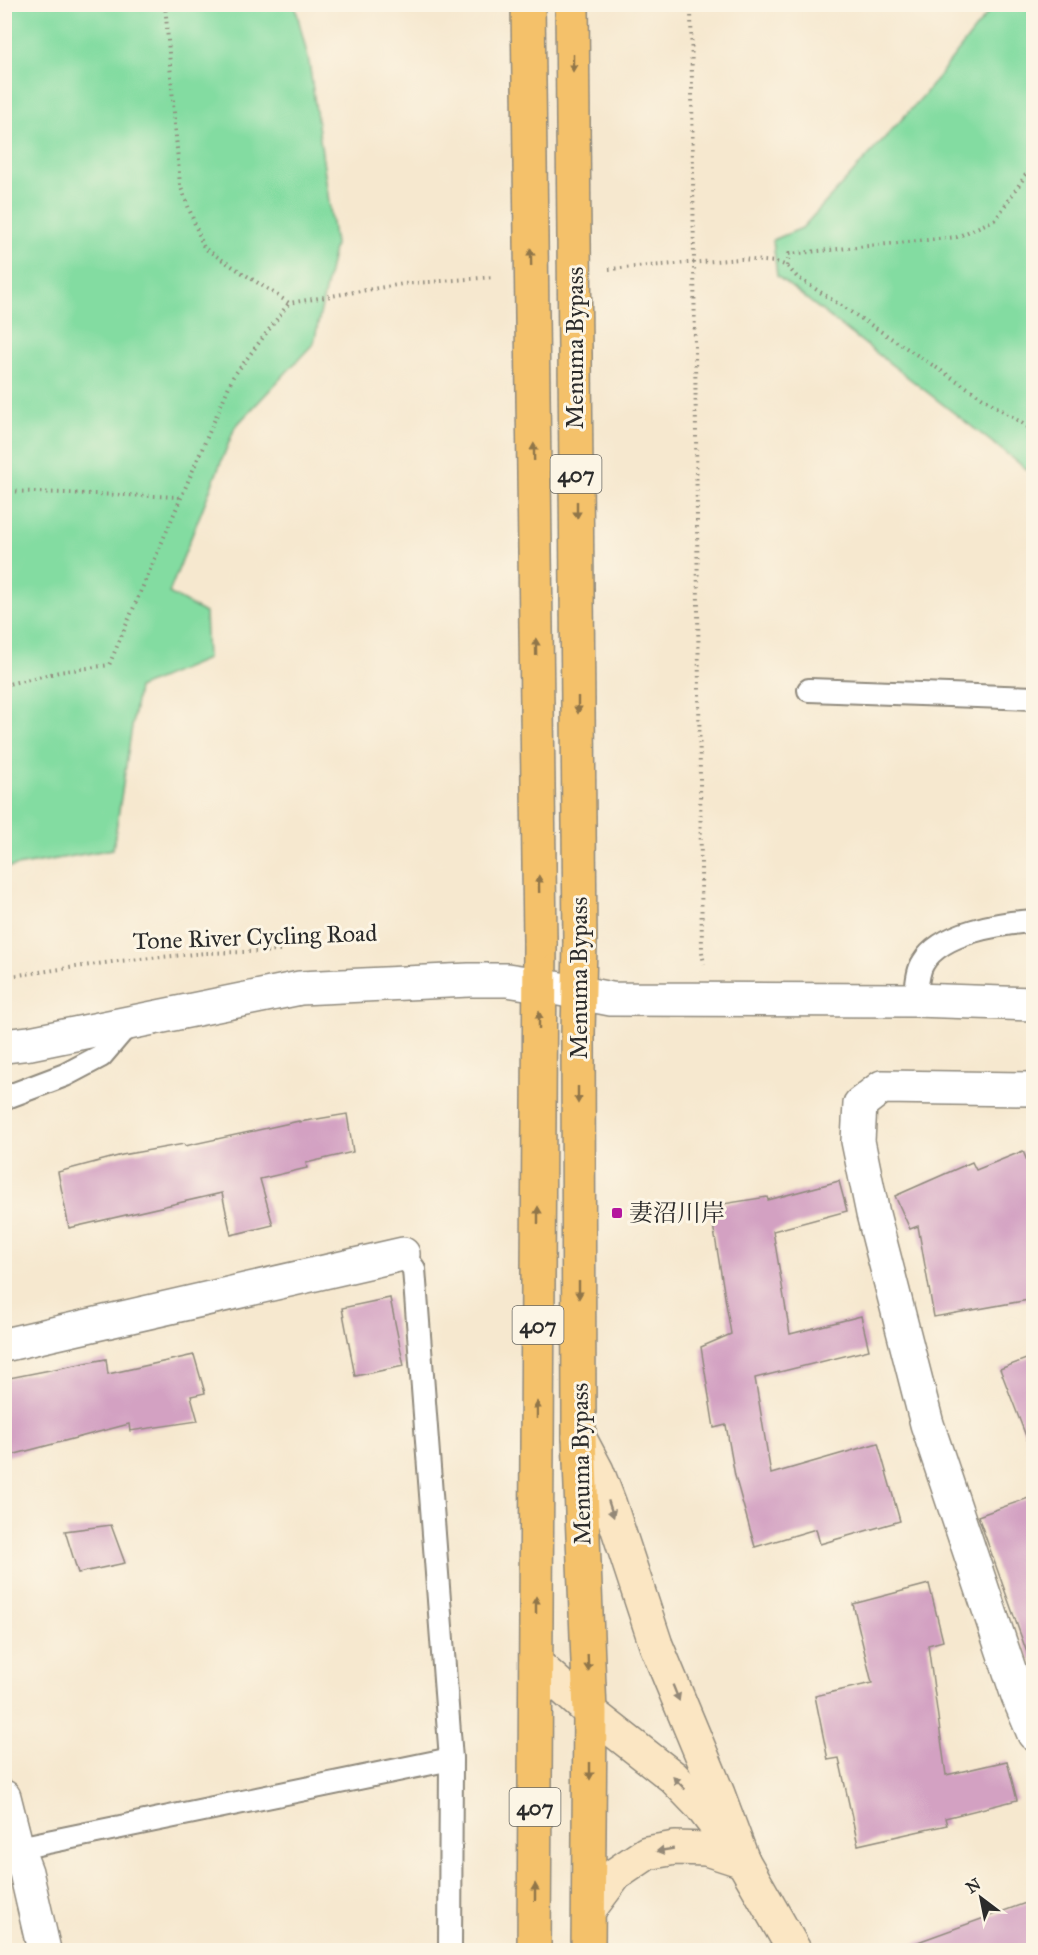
<svg xmlns="http://www.w3.org/2000/svg" width="1038" height="1955" viewBox="0 0 1038 1955" font-family="'IM FELL Great Primer','Noto Serif JP',serif">
  <style>
    .green { fill: #83dca1; stroke: #578466; stroke-width: 1.5 }
    .building { fill: #d3a1c2 }
    .lines { fill: none; stroke-linecap: round; stroke-linejoin: round }
    .service-casing { stroke: #908a7d; stroke-width: 26 }
    .minor-casing { stroke: #908a7d; stroke-width: 36 }
    .tertiary-casing { stroke: #908a7d; stroke-width: 36 }
    .secondary-casing { stroke: #908a7d; stroke-width: 36 }
    .trunk-casing { stroke: #908a7d; stroke-width: 36 }
    .path { stroke: #908a7d; stroke-width: 4; stroke-dasharray: 1.5 4.5; stroke-linecap: butt }
    .service { stroke: #fff; stroke-width: 22 }
    .minor { stroke: #fff; stroke-width: 33 }
    .tertiary { stroke: #fff; stroke-width: 33 }
    .secondary { stroke: #fbe6c3; stroke-width: 33 }
    .trunk { stroke: #f4c16a; stroke-width: 33 }
    .trunk-bridge-casing { stroke: #908a7d; stroke-width: 36; stroke-linecap: butt }
    .path-bridge { stroke: #908a7d; stroke-width: 4; stroke-dasharray: 1.5 4.5; stroke-linecap: butt }
    .trunk-bridge { stroke: #f4c16a; stroke-width: 33 }
    .oneway { fill: #90764a }
    .oneway2 { fill: #938877 }
    .poi-dot { fill: #b5179e; stroke: #fcf5e5; stroke-width: 2 }
    .labels { text-anchor: middle; dominant-baseline: central; stroke-width: 6; stroke-linejoin: round; paint-order: stroke }
    .shield { fill: #fcf5e5; stroke: #6a6863; stroke-width: 1.5 }
    .shield-label { font-size: 22px; font-weight: bold; fill: #2b2b2b }
    .street-label { font-size: 24px; fill: #2b2b2b; stroke: #fcf5e5 }
    .poi-label { font-size: 24px; fill: #2b2b2b; stroke: #fcf5e5; text-anchor: start }
  </style>
  <rect width="100%" height="100%" fill="#fcf5e5"/>
  <filter id="ink" filterUnits="userSpaceOnUse"><feTurbulence type="fractalNoise" baseFrequency=".0167" numOctaves="2"/><feDisplacementMap in="SourceGraphic" scale="12" xChannelSelector="R" yChannelSelector="G"/><feConvolveMatrix kernelMatrix="1 2 1 2 8 2 1 2 1" color-interpolation-filters="sRGB"/></filter>
  <filter id="wash" filterUnits="userSpaceOnUse"><feTurbulence type="fractalNoise" baseFrequency=".008" numOctaves="4" result="noise"/><feDisplacementMap in="SourceGraphic" scale="24" xChannelSelector="R" yChannelSelector="G"/><feGaussianBlur stdDeviation="1.35" result="paint"/><feColorMatrix in="noise" values="0 0 0 0 0 0 0 0 0 0 0 0 0 0 0 0 0 1.4 0 .05"/><feComposite in="paint" operator="in"/></filter>
  <g filter="url(#wash)">
    <rect width="100%" height="100%" fill="#f6e8cf"/>
    <!-- green -->
    <g class="green">
      <path d="M 5,4 L 295,5 L 309,62 L 335,244 L 314,343 L 235,427 L 169,593 L 205,613 L 207,659 L 138,688 L 113,849 L 5,868 Z"/>
      <path d="M 994,5 L 1033,5 L 1033,474 L 777,276 L 773,240 L 802,228 L 924,95 Z"/>
    </g>
    <g id="blocks">
      <!-- building -->
      <g class="building">
        <path d="M 347,1114 L 353,1152 L 306,1163 L 307,1168 L 260,1179 L 273,1225 L 231,1235 L 222,1193 L 69,1228 L 58,1172 L 122,1155 L 184,1144 L 185,1146 L 299,1121 L 299,1122 Z"/>
        <path d="M 1023,1151 L 1034,1178 L 1034,1299 L 934,1317 L 918,1226 L 910,1229 L 895,1196 L 972,1162 L 976,1170 Z"/>
        <path d="M 839,1181 L 847,1211 L 773,1231 L 790,1334 L 861,1316 L 869,1350 L 755,1378 L 771,1474 L 878,1443 L 900,1521 L 820,1544 L 816,1529 L 755,1547 L 735,1476 L 726,1425 L 714,1428 L 701,1347 L 731,1334 L 710,1206 L 767,1197 L 768,1200 Z"/>
        <path d="M 390,1298 L 404,1366 L 355,1376 L 342,1308 Z"/>
        <path d="M 194,1355 L 205,1393 L 191,1396 L 198,1421 L 130,1431 L 129,1424 L 4,1457 L 4,1379 L 106,1359 L 108,1374 Z"/>
        <path d="M 1034,1356 L 1034,1449 L 1031,1449 L 1000,1369 Z"/>
        <path d="M 1034,1496 L 1034,1661 L 1030,1661 L 978,1516 Z"/>
        <path d="M 111,1525 L 125,1563 L 78,1573 L 65,1531 Z"/>
        <path d="M 929,1584 L 943,1641 L 928,1645 L 946,1775 L 1007,1761 L 1017,1800 L 945,1818 L 947,1825 L 858,1845 L 839,1758 L 828,1760 L 815,1696 L 872,1683 L 853,1604 Z"/>
        <path d="M 1034,1900 L 1034,1945 L 1017,1950 L 905,1950 L 904,1947 Z"/>
      </g>
    </g>
  </g>
  <g filter="url(#ink)">
    <use href="#blocks" fill-opacity="0" stroke="#908a7d" stroke-width="1.5"/>
    <g class="lines">
      <!-- service casing -->
      <g class="service-casing">
        <g id="service">
          <path d="M 809,690 L 1034,698"/>
          <path d="M 915,1000 C 917,989 917,972 923,963 C 941,932 1001,923 1034,921"/>
          <path d="M 4,1098 L 65,1075 L 101,1056 L 129,1023"/>
          <path d="M 403,1254 L 414,1269 L 451,1759 L 450,1950"/>
          <path d="M 4,1851 L 451,1759"/>
        </g>
      </g>
      <!-- minor casing -->
      <g class="minor-casing">
        <g id="minor">
          <path d="M 4,1046 L 30,1043 L 300,988 L 469,980 L 507,980 L 539,985"/>
          <path d="M 1034,1089 L 882,1087 L 860,1104 L 858,1141 L 873,1214 L 927,1424 L 1018,1696 L 1034,1734"/>
          <path d="M 4,1345 L 403,1254"/>
          <path d="M 4,1797 L 17,1848 L 26,1872 L 44,1950"/>
        </g>
      </g>
      <!-- tertiary casing -->
      <g class="tertiary-casing">
        <path id="tertiary" d="M 539,985 L 611,999 L 915,1000 L 1034,1004"/>
      </g>
      <!-- secondary casing -->
      <g class="secondary-casing">
        <g id="secondary">
          <path d="M 579,1437 L 597,1471 L 610,1505 L 656,1645 L 718,1794 L 743,1861"/>
          <path d="M 536,1664 L 590,1712 L 673,1777 L 700,1805 L 743,1861 L 794,1950"/>
          <path d="M 589,1910 L 616,1874 L 647,1853 L 675,1848 L 706,1849 L 743,1861"/>
        </g>
      </g>
      <!-- trunk casing -->
      <g class="trunk-casing">
        <g id="trunk">
          <path d="M 580,943 L 578,1034 L 579,1437 L 590,1712 L 588,1950"/>
          <path d="M 534,1950 L 540,942"/>
        </g>
      </g>
      <!-- path -->
      <g class="path">
        <path d="M 165,4 L 180,185 L 204,248 L 289,303 L 403,284 L 494,277"/>
        <path d="M 787,266 L 789,254 L 957,237 L 996,219 L 1031,167 L 1034,158"/>
        <path d="M 609,269 L 741,259 L 776,262 L 787,266 L 797,277 L 1034,431"/>
        <path d="M 4,491 L 182,497"/>
        <path d="M 4,685 L 59,672 L 109,665 L 233,377 L 289,303"/>
        <path d="M 702,952 L 704,964"/>
        <path d="M 4,977 L 119,961 L 205,953 L 283,951"/>
      </g>
      <!-- service -->
      <use href="#service" class="service"/>
      <!-- minor -->
      <use href="#minor" class="minor"/>
      <!-- tertiary -->
      <use href="#tertiary" class="tertiary"/>
      <!-- secondary -->
      <use href="#secondary" class="secondary"/>
      <!-- trunk -->
      <use href="#trunk" class="trunk"/>
      <!-- trunk-bridge casing -->
      <g class="trunk-bridge-casing">
        <g id="trunk-bridge">
          <path d="M 528,4 L 540,942"/>
          <path d="M 572,4 L 580,943"/>
        </g>
      </g>
      <!-- path-bridge -->
      <path class="path-bridge" d="M 691,4 L 702,952"/>
      <!-- trunk-bridge -->
      <use href="#trunk-bridge" class="trunk-bridge"/>
    </g>
    <!-- one-way arrows -->
    <defs><path id="oneway-solid" d="M-6-.8H1V-3.2L6.5 0L1 3.2V.8H-6Z" transform="scale(1.5)"/></defs>
    <g class="oneway">
      <use href="#oneway-solid" transform="translate(573 63) rotate(90)"/>
      <use href="#oneway-solid" transform="translate(531 257) rotate(-91)"/>
      <use href="#oneway-solid" transform="translate(534 452) rotate(-91)"/>
      <use href="#oneway-solid" transform="translate(577 510) rotate(90)"/>
      <use href="#oneway-solid" transform="translate(536 647) rotate(-91)"/>
      <use href="#oneway-solid" transform="translate(578 705) rotate(90)"/>
      <use href="#oneway-solid" transform="translate(539 884) rotate(-91)"/>
      <use href="#oneway-solid" transform="translate(539 1020) rotate(-90)"/>
      <use href="#oneway-solid" transform="translate(578 1095) rotate(90)"/>
      <use href="#oneway-solid" transform="translate(538 1215) rotate(-90)"/>
      <use href="#oneway-solid" transform="translate(579 1290) rotate(90)"/>
      <use href="#oneway-solid" transform="translate(537 1410) rotate(-90)"/>
      <use href="#oneway-solid" transform="translate(536 1605) rotate(-90)"/>
      <use href="#oneway-solid" transform="translate(588 1663) rotate(88)"/>
      <use href="#oneway-solid" transform="translate(590 1771) rotate(90)"/>
      <use href="#oneway-solid" transform="translate(535 1892) rotate(-90)"/>
    </g>
    <g class="oneway2">
      <use href="#oneway-solid" transform="translate(611 1509) rotate(72)"/>
      <use href="#oneway-solid" transform="translate(676 1693) rotate(68)"/>
      <use href="#oneway-solid" transform="translate(679 1783) rotate(-134)"/>
      <use href="#oneway-solid" transform="translate(665 1850) rotate(171)"/>
    </g>
  </g>
  <!-- markers -->
  <rect class="poi-dot" x="611" y="1207" width="12" height="12" rx="3"/>
  <g class="labels">
    <!-- shield labels -->
    <g class="shield">
      <rect x="550.5" y="455" width="51" height="38" rx="4.5"/>
      <rect x="512.5" y="1306" width="51" height="38" rx="4.5"/>
      <rect x="509.5" y="1788" width="51" height="38" rx="4.5"/>
    </g>
    <g class="shield-label">
      <text x="576" y="474">407</text>
      <text x="538" y="1325">407</text>
      <text x="535" y="1807">407</text>
    </g>
    <!-- street labels -->
    <g class="street-label">
      <text transform="translate(575 348) rotate(-90)">Menuma Bypass</text>
      <text transform="translate(255 937) rotate(-2)">Tone River Cycling Road</text>
      <text transform="translate(579 978) rotate(-90)">Menuma Bypass</text>
      <text transform="translate(581 1464) rotate(-91)">Menuma Bypass</text>
    </g>
    <!-- poi labels -->
    <g class="poi-label">
      <text x="629" y="1213">妻沼川岸</text>
    </g>
  </g>
  <!-- margin -->
  <rect width="1038" height="1955" fill="none" stroke="#fcf5e5" stroke-width="24"/>
  <!-- north arrow -->
  <g transform="translate(981 1898) rotate(328)" stroke="#fcf5e5" stroke-width="4.5" paint-order="stroke">
  <path d="M0-4.5L10 22L0 15L-10 22Z" fill="#2b2b2b"/>
  <text y="-9" font-size="16" font-weight="bold" text-anchor="middle" fill="#2b2b2b">N</text>
  </g>
</svg>
